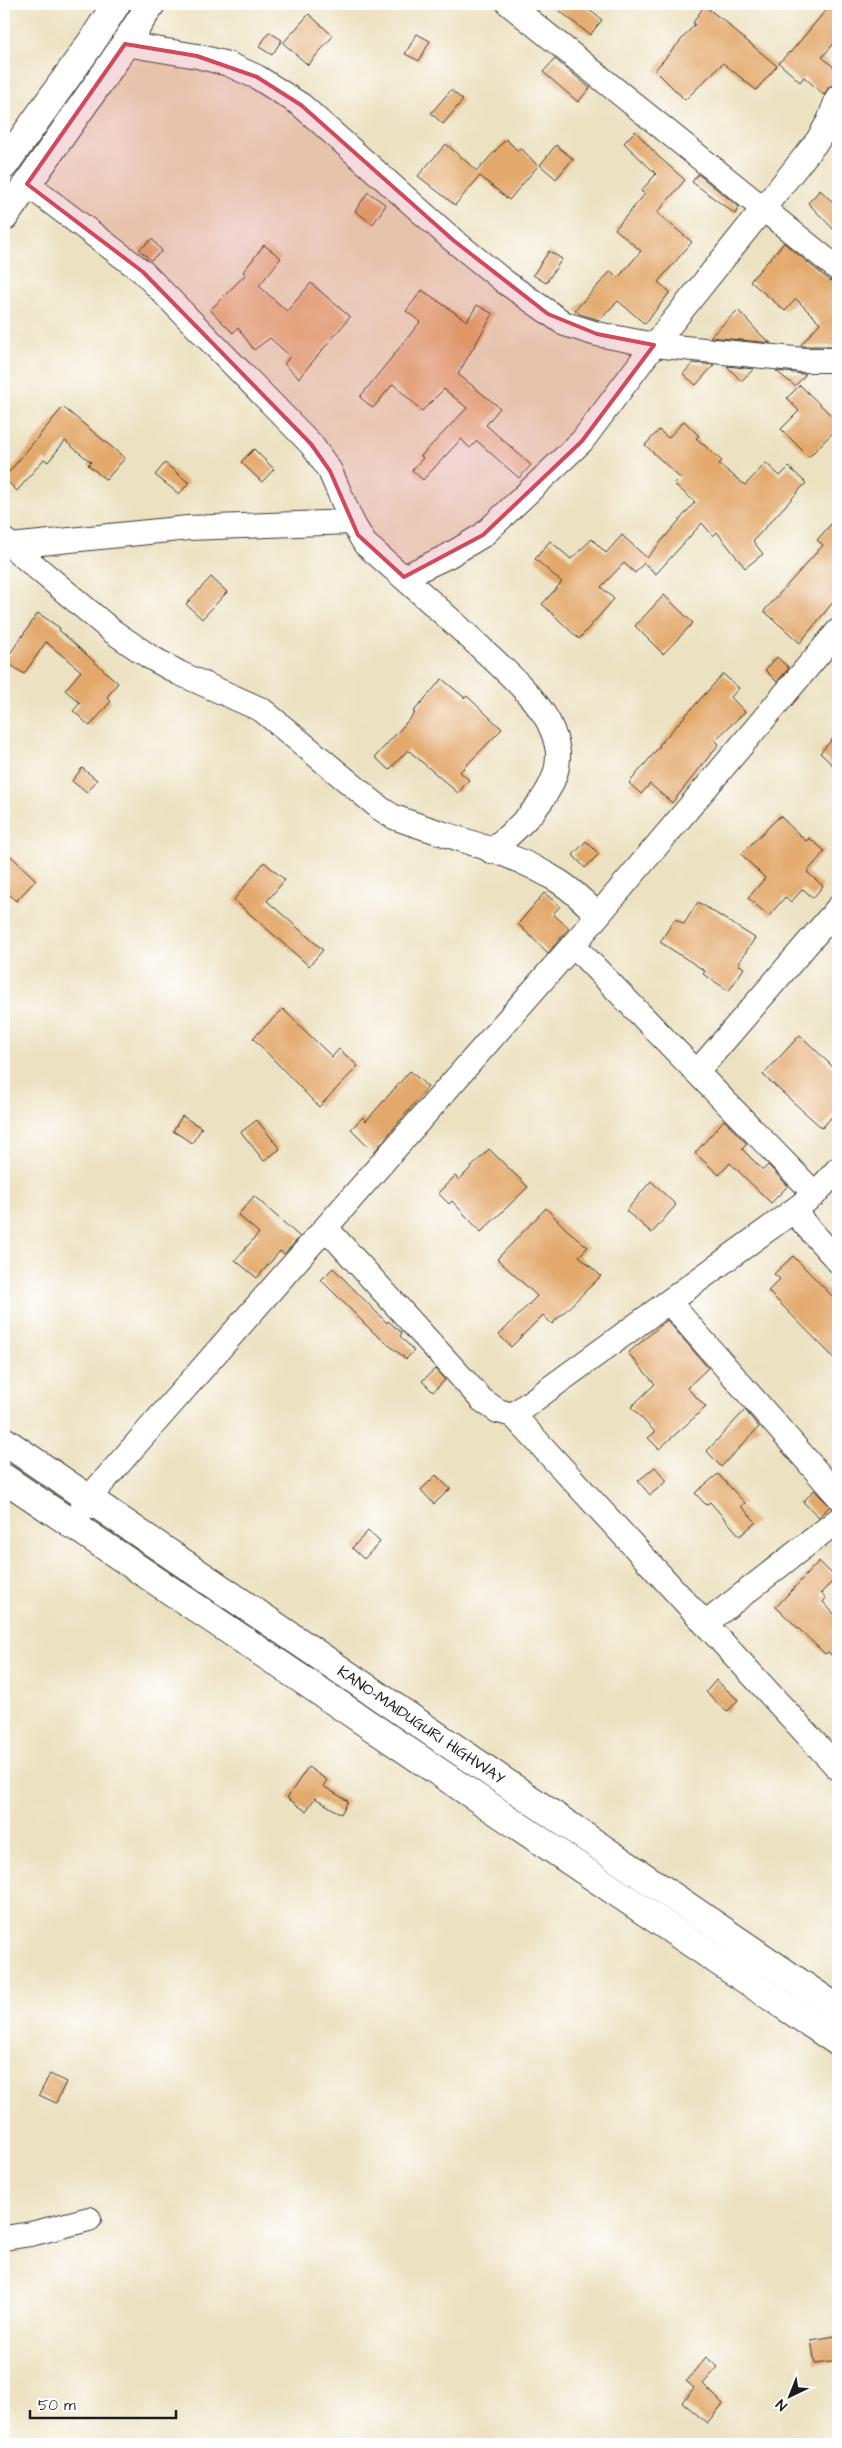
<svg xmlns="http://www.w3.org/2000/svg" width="842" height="2448" viewBox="0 0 842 2448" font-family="'Architects Daughter',sans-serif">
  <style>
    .building { fill: #e3a96c }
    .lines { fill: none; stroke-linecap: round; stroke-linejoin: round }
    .minor-casing { stroke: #3b3a35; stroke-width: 26 }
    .major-casing { stroke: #3b3a35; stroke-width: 30 }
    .highway-casing { stroke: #3b3a35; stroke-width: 30 }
    .minor { stroke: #fff; stroke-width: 24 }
    .major { stroke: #fff; stroke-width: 28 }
    .highway { stroke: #fff; stroke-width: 28 }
    .marked { fill: #d1495b; fill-opacity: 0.2; stroke: #d1495b; stroke-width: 4; stroke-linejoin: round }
    .labels { text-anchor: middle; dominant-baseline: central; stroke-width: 4; stroke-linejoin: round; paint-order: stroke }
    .street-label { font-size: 16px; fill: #1c1c1c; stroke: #fff }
  </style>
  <rect width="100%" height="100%" fill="#fff"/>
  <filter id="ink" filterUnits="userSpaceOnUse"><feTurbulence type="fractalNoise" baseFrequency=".02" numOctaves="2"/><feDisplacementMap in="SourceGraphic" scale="10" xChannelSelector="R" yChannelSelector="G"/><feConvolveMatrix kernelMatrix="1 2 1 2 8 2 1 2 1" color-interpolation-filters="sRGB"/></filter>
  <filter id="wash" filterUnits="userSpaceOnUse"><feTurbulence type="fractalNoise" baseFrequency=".0096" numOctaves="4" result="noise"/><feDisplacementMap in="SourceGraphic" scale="20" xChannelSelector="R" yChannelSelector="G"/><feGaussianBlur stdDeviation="1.12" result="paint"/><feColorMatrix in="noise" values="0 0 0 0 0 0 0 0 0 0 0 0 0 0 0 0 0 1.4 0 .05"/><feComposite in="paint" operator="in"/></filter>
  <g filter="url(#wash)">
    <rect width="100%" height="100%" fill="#ece1c0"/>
    <g id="blocks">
      <!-- building -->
      <g class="building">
        <path d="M 551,4 L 582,4 L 602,20 L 590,35 Z"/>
        <path d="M 831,4 L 838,4 L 838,39 L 822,57 L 838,71 L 838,82 L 829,87 L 824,95 L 804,77 L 800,82 L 779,63 L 789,52 L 790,53 Z"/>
        <path d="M 704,6 L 730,25 L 729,26 L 777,66 L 756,90 L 723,63 L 685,100 L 655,70 L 695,24 L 693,23 Z"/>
        <path d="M 309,14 L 333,36 L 308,65 L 283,43 Z"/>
        <path d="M 269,32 L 282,40 L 272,55 L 259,47 Z"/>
        <path d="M 417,34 L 430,41 L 419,61 L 405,54 Z"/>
        <path d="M 555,59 L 590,88 L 578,102 L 543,72 Z"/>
        <path d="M 451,90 L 463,100 L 443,124 L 431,113 Z"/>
        <path d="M 635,131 L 658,156 L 685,180 L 657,213 L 692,242 L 658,282 L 670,292 L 645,324 L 618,301 L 599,320 L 580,314 L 575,310 L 611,271 L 618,278 L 641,251 L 615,229 L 645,194 L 641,191 L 656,174 L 624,143 Z"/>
        <path d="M 506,139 L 518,151 L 521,148 L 538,166 L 509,200 L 480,176 L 455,205 L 418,176 L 446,144 L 477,171 Z"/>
        <path d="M 556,145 L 573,159 L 556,179 L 540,165 Z"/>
        <path d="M 698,174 L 739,207 L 735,214 L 692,182 Z"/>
        <path d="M 820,190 L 838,207 L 838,234 L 808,203 Z"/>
        <path d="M 368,192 L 386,205 L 373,224 L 355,211 Z"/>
        <path d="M 152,239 L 162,251 L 151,260 L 139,250 Z"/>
        <path d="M 784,243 L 829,280 L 838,283 L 838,346 L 800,346 L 820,323 L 796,299 L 785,311 L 750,281 Z"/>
        <path d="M 264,245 L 281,258 L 259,286 L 287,311 L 311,283 L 350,317 L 299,378 L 284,364 L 290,356 L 270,338 L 254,350 L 238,328 L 233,333 L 210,310 L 246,274 L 243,272 Z"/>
        <path d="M 549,251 L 562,259 L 546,283 L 533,275 Z"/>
        <path d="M 422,290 L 467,321 L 477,305 L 493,314 L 458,374 L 500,408 L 486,425 L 531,465 L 519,478 L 477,441 L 470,448 L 461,439 L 423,480 L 412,470 L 423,458 L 421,456 L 467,408 L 444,389 L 422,411 L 393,384 L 373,408 L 360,397 L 420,322 L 406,311 Z"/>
        <path d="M 738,310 L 761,335 L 771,343 L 710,337 Z"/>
        <path d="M 693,363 L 714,365 L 696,385 L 683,374 Z"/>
        <path d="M 727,366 L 754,369 L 741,381 Z"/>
        <path d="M 776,371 L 803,374 L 806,374 L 795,386 Z"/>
        <path d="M 800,385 L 838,422 L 838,427 L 809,457 L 781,429 L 799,411 L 787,398 Z"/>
        <path d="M 63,407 L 125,458 L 106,480 L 88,465 L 91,462 L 65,441 L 48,462 L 44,459 L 17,491 L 4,478 Z"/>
        <path d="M 684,421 L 699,436 L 696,438 L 722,461 L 719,464 L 745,485 L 766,463 L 780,476 L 789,467 L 806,483 L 753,541 L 763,554 L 745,568 L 717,532 L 713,536 L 702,523 L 656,574 L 644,563 L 635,573 L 624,563 L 601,587 L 614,599 L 579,639 L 542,604 L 562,582 L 535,559 L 550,541 L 571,559 L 592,539 L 606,553 L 622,535 L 647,558 L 695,502 L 674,484 L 680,478 L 645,445 L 659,430 L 668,438 Z"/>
        <path d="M 254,449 L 274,469 L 262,482 L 241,462 Z"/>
        <path d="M 165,463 L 189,483 L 179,494 L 155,475 Z"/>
        <path d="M 838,516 L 838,596 L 800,643 L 764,611 L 823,545 L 817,540 Z"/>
        <path d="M 211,577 L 227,592 L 202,619 L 186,604 Z"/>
        <path d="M 664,595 L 693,623 L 663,654 L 635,626 Z"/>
        <path d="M 38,613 L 60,628 L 59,630 L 118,683 L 107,697 L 111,701 L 90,726 L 73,711 L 80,703 L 65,690 L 81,671 L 46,642 L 24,674 L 5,661 Z"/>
        <path d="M 777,657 L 789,668 L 777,682 L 765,670 Z"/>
        <path d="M 723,674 L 739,688 L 731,697 L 745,712 L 715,740 L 719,744 L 672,803 L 650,784 L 641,794 L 629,783 L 660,746 L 659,745 Z"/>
        <path d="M 442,679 L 465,698 L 467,696 L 502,729 L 460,772 L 469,780 L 458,793 L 408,750 L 389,770 L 375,757 L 415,713 L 413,712 Z"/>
        <path d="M 838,733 L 838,770 L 820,753 Z"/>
        <path d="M 82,768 L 97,780 L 87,793 L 72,781 Z"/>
        <path d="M 780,816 L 806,841 L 809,838 L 825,851 L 807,872 L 823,886 L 813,898 L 803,889 L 791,902 L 785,897 L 769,916 L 748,898 L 765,878 L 741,854 Z"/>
        <path d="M 586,841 L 599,854 L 585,868 L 573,855 Z"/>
        <path d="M 11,856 L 36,880 L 16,901 L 4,889 L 4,864 Z"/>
        <path d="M 264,862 L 285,880 L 267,901 L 323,950 L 309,966 L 234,900 Z"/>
        <path d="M 544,893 L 560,906 L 553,914 L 569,928 L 548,953 L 518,924 Z"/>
        <path d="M 698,902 L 755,938 L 738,964 L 744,968 L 729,991 L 703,974 L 705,971 L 660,942 L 675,919 L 684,924 Z"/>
        <path d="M 283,1009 L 332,1057 L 339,1049 L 358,1066 L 319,1107 L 253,1038 Z"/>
        <path d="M 800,1035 L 838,1072 L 838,1110 L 822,1128 L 763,1075 Z"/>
        <path d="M 410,1071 L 428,1087 L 374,1152 L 351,1129 L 363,1117 L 366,1121 Z"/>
        <path d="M 182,1116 L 202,1128 L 192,1143 L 173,1131 Z"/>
        <path d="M 257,1120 L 280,1149 L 264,1161 L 241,1132 Z"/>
        <path d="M 724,1120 L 747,1144 L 742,1149 L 763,1170 L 768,1165 L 788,1186 L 771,1203 L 730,1163 L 719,1175 L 695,1153 Z"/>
        <path d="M 489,1149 L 528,1187 L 481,1232 L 452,1201 L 449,1204 L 438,1193 L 455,1176 L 459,1180 Z"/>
        <path d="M 651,1181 L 676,1205 L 652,1233 L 626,1211 Z"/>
        <path d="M 254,1196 L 300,1237 L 284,1254 L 280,1251 L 257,1278 L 235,1260 L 259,1233 L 238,1215 Z"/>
        <path d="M 546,1208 L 566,1229 L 588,1247 L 579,1256 L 601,1276 L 552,1324 L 543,1315 L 511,1347 L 499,1335 L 537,1296 L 497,1259 Z"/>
        <path d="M 793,1256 L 838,1302 L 838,1362 L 768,1291 L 780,1279 L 774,1274 Z"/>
        <path d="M 333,1268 L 387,1323 L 388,1321 L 402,1333 L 400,1336 L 414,1351 L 406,1359 L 374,1333 L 321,1280 Z"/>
        <path d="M 667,1320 L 708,1368 L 687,1388 L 706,1407 L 659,1449 L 648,1438 L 655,1432 L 631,1407 L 655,1384 L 628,1353 Z"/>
        <path d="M 435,1369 L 445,1380 L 433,1392 L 422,1381 Z"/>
        <path d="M 745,1410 L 759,1427 L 721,1467 L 707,1451 Z"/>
        <path d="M 655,1467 L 667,1481 L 650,1495 L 638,1481 Z"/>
        <path d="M 718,1474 L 745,1503 L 741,1506 L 756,1522 L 740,1536 L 710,1502 L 706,1505 L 695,1493 Z"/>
        <path d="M 436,1475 L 450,1489 L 434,1504 L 421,1490 Z"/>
        <path d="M 814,1490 L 830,1506 L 819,1517 L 803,1502 Z"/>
        <path d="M 368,1531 L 380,1542 L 364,1559 L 352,1548 Z"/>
        <path d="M 819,1561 L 836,1578 L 821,1593 L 826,1598 L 823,1602 L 838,1618 L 838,1661 L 828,1652 L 825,1654 L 776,1607 Z"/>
        <path d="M 716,1680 L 738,1700 L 727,1712 L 706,1692 Z"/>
        <path d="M 308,1767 L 327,1780 L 323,1786 L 348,1801 L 341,1814 L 315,1798 L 306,1811 L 287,1798 Z"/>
        <path d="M 50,2074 L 66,2082 L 56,2103 L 39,2095 Z"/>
        <path d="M 835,2336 L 838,2361 L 815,2364 L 811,2340 Z"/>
        <path d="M 706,2357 L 718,2367 L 703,2384 L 723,2404 L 707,2423 L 682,2402 L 694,2388 L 686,2381 Z"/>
      </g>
    </g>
  </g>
  <g filter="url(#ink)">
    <use href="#blocks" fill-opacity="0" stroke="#3b3a35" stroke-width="1"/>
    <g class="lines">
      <!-- minor casing -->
      <g class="minor-casing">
        <g id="minor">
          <path d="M 509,4 L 838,269"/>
          <path d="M 125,44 L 197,56 L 228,64 L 257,77 L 301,105 L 453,240 L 505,282 L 565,324 L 597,334 L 654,345 L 804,360 L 838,360"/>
          <path d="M 27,184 L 143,272 L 311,444 L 330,471 L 352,522 L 365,544 C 404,577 441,611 478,645 C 501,667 533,694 548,721 C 553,731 557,742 558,753 C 560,793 518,828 491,851"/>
          <path d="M 4,540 L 112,631 L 150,657 L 179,673 L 262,710 L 381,809 L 394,817 C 447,837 510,850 558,881 C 573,890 585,903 598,915"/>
          <path d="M 11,546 L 188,528 L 352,522"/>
          <path d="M 404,577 L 448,556 L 483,535 L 582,441 L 654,345 L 818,140 L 829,121 L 838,97"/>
          <path d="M 573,945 L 815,1194"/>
          <path d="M 697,1072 L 838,908"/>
          <path d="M 793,1211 L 838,1261"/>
          <path d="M 326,1228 L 482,1400 L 498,1411 L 513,1415 L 793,1211 L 815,1194 L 838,1169"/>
          <path d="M 669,1302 L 838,1496"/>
          <path d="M 513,1415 L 838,1768"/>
          <path d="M 72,1527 L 88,1499 L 573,945 L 838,631"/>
          <path d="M 705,1624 L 838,1520"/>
          <path d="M 4,2238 L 31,2234 L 89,2219"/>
        </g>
      </g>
      <!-- major casing -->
      <g class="major-casing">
        <g id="major">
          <path d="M 4,165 L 91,43 L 116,4"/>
          <path d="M 4,217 L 114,61 L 151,4"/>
        </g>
      </g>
      <!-- highway casing -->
      <g class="highway-casing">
        <g id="highway">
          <path d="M 4,1441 L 838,2009"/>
          <path d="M 4,1478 L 838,2042"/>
        </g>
      </g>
      <!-- minor -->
      <use href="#minor" class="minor"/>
      <!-- major -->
      <use href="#major" class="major"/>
      <!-- highway -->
      <use href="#highway" class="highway"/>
    </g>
  </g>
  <!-- marked area -->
  <path class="marked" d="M 125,44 L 197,56 L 257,77 L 301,105 L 453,240 L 548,314 L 597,334 L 654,345 L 582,441 L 483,535 L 404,577 L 358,535 L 330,471 L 311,444 L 143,272 L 27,184 Z"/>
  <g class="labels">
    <!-- street labels -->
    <g class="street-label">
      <text transform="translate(421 1725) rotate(34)">KANO-MAIDUGURI HIGHWAY</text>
    </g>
  </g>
  <!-- margin -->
  <rect width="842" height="2448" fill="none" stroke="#fff" stroke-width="20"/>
  <!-- north arrow -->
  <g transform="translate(790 2396) rotate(223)" stroke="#ffffff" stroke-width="4" paint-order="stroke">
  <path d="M0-4L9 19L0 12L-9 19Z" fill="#1c1c1c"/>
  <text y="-8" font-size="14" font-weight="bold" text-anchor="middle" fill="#1c1c1c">N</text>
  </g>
  <!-- scale -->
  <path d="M30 2410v8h146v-8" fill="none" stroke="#1c1c1c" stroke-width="2.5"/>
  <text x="38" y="2410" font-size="15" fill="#1c1c1c" stroke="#ffffff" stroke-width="4" paint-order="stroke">50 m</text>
</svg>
